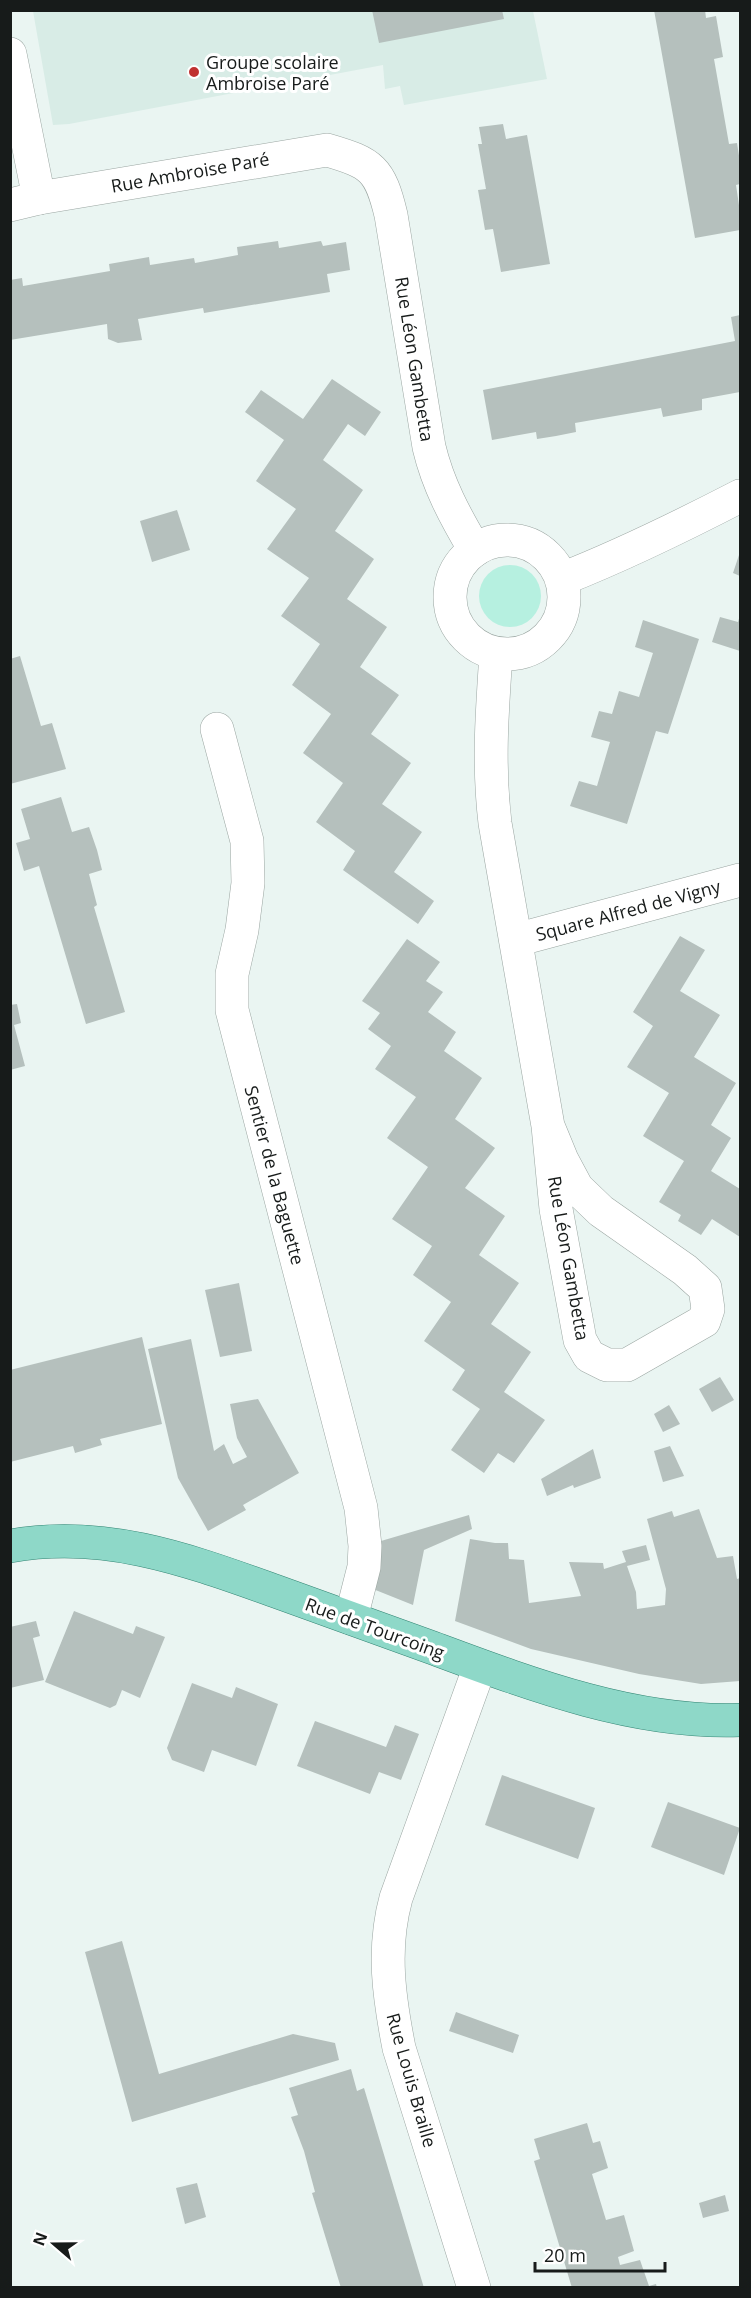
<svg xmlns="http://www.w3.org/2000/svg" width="751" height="2298" viewBox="0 0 751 2298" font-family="'Open Sans',sans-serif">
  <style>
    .built { fill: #d8ece6 }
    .green { fill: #b6f0e0 }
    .building { fill: #b5c0bd }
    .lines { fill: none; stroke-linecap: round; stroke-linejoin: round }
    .minor-casing { stroke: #9ba6a2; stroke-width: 34 }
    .major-casing { stroke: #348574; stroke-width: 34 }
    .minor { stroke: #fff; stroke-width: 33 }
    .major { stroke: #8ed8c8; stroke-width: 33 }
    .poi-dot { fill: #c03130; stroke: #fff; stroke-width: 2 }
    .labels { text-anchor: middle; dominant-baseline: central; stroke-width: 6; stroke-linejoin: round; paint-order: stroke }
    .poi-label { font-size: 18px; fill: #171b1a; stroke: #fff; text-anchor: start }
    .street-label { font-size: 18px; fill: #171b1a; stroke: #fff }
  </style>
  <rect width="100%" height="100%" fill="#eaf5f2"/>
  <!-- built -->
  <path class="built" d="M 33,11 L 533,11 L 547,79 L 404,105 L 400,86 L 385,89 L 383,65 L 69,124 L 53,125 Z"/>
  <!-- green -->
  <circle class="green" cx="510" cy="596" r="31"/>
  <!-- building -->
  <g class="building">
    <path d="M 372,10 L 502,10 L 504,19 L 379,43 Z"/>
    <path d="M 654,10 L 705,10 L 706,18 L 716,16 L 723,57 L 714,59 L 729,144 L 737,143 L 740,162 L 740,184 L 736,185 L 740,212 L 740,230 L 695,238 Z"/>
    <path d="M 503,124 L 506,139 L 527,135 L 550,264 L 501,272 L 493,229 L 485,230 L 478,190 L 486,189 L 478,144 L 482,144 L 479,127 Z"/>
    <path d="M 278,241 L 279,248 L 321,241 L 323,246 L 346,242 L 350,270 L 327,274 L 330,292 L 204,313 L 203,308 L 138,319 L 142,340 L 118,343 L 108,339 L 107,324 L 10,340 L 10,280 L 22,278 L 23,286 L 110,271 L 109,264 L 149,257 L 150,265 L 194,258 L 195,263 L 238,255 L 237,247 Z"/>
    <path d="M 740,315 L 740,392 L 702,399 L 702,410 L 663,417 L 661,408 L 575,423 L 576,432 L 556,436 L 537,439 L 536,432 L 492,440 L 483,390 L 735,341 L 731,317 Z"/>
    <path d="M 332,379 L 381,412 L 365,436 L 348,424 L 323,460 L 363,490 L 335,531 L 374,559 L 347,599 L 387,627 L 360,667 L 399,695 L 371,734 L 411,763 L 382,804 L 422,832 L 394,872 L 434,901 L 418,924 L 343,870 L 355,851 L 316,822 L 343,783 L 303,753 L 331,714 L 292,685 L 320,644 L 281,616 L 309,578 L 267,549 L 296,509 L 256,481 L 284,440 L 245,412 L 261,390 L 303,419 Z"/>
    <path d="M 177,510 L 190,550 L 152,562 L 140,521 Z"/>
    <path d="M 740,552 L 740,576 L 733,573 Z"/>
    <path d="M 740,615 L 740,651 L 712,642 L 720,617 L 738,622 Z"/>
    <path d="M 643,620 L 699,639 L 668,734 L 656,731 L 627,824 L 570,806 L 579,781 L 597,786 L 610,742 L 591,737 L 599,711 L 612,714 L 619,691 L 639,697 L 653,653 L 635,647 Z"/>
    <path d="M 20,656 L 41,726 L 52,723 L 66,769 L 10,784 L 10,659 Z"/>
    <path d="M 61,797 L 72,832 L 89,827 L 97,850 L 102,870 L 89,874 L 97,905 L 94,907 L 125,1012 L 86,1024 L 39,866 L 24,871 L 16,843 L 30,839 L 21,809 Z"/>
    <path d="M 680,936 L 705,950 L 680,991 L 720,1015 L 694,1057 L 736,1083 L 711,1125 L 731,1138 L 711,1171 L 740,1189 L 740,1237 L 712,1219 L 701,1235 L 678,1221 L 681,1215 L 659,1202 L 684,1161 L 643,1136 L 669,1093 L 627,1067 L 653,1026 L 633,1012 Z"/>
    <path d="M 407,939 L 440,962 L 426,981 L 443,992 L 428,1012 L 456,1032 L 444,1051 L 482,1078 L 455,1119 L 495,1148 L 465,1188 L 505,1216 L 479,1255 L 519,1283 L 491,1324 L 531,1352 L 504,1392 L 545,1420 L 514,1463 L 498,1453 L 484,1473 L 451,1450 L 480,1409 L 452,1390 L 465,1370 L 424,1341 L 451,1302 L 413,1275 L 432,1246 L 392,1219 L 428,1167 L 387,1138 L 416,1097 L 375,1069 L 391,1046 L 368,1029 L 380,1013 L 362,1001 Z"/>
    <path d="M 17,1004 L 21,1023 L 14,1025 L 25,1066 L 10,1070 L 10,1005 Z"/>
    <path d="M 239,1283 L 252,1351 L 220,1357 L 205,1290 Z"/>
    <path d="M 142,1337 L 162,1424 L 100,1439 L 102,1445 L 75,1453 L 73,1446 L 10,1462 L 10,1370 Z"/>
    <path d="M 191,1339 L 214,1451 L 224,1444 L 233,1464 L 247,1457 L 237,1438 L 230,1404 L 258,1399 L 299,1473 L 243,1505 L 246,1510 L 208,1531 L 178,1478 L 148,1349 Z"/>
    <path d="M 720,1377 L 734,1400 L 712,1412 L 699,1389 Z"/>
    <path d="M 669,1405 L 680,1424 L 663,1432 L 654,1414 Z"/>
    <path d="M 670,1446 L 684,1476 L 663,1482 L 654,1451 Z"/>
    <path d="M 593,1449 L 601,1478 L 574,1488 L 573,1485 L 547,1496 L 541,1479 Z"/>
    <path d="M 699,1509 L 717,1558 L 733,1556 L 737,1579 L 740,1578 L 740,1681 L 701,1684 L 639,1674 L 531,1649 L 455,1621 L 470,1539 L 495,1543 L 508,1543 L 509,1559 L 524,1560 L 529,1603 L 581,1596 L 569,1562 L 603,1563 L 604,1569 L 626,1562 L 622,1551 L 646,1545 L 650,1560 L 627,1566 L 636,1592 L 637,1609 L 665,1605 L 666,1589 L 647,1519 L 672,1511 L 674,1517 Z"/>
    <path d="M 469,1515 L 472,1529 L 424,1550 L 413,1605 L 373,1589 L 381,1541 Z"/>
    <path d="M 74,1611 L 133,1634 L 136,1626 L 165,1637 L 140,1698 L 122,1690 L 116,1705 L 110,1708 L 45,1682 Z"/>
    <path d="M 36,1621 L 40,1636 L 33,1638 L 44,1680 L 10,1688 L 10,1627 Z"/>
    <path d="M 192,1683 L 232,1698 L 236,1687 L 278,1704 L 256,1766 L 212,1750 L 204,1772 L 172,1760 L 167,1748 Z"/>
    <path d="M 315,1721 L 386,1747 L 395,1725 L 419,1734 L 401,1780 L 379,1772 L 370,1794 L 297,1766 Z"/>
    <path d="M 502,1775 L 595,1808 L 578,1859 L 485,1825 Z"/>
    <path d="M 668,1802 L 740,1828 L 724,1875 L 651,1847 Z"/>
    <path d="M 122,1941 L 159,2074 L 293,2034 L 335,2043 L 339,2060 L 132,2122 L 85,1952 Z"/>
    <path d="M 456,2012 L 519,2035 L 513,2053 L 449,2031 Z"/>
    <path d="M 351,2069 L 357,2091 L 364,2088 L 424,2288 L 341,2288 L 312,2193 L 315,2192 L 304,2151 L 291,2117 L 298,2115 L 289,2088 Z"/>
    <path d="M 587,2123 L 593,2143 L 600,2141 L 608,2168 L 592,2174 L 606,2220 L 624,2215 L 634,2251 L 618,2257 L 620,2265 L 640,2260 L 649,2286 L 656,2284 L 657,2288 L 572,2288 L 534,2161 L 540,2159 L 534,2139 Z"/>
    <path d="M 197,2183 L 206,2217 L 185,2224 L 176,2188 Z"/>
    <path d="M 725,2195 L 729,2211 L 703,2218 L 699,2203 Z"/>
  </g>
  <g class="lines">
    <!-- minor casing -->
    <g class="minor-casing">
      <g id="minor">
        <path d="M 10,54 L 39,198"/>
        <path d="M 10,205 L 39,198 L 327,150 C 372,163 380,169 391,215 L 429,447 C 438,485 455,516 475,550"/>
        <circle cx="507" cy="597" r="57"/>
        <path d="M 562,579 C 623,555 682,526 740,496"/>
        <path d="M 496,654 C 492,713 488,764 495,823 L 548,1126 L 556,1209 L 580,1340 L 589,1356 L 607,1365 L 627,1365 L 704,1321 L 708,1309 L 705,1288 L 685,1270 L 601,1211 L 577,1188 L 562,1160 L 548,1126"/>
        <path d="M 217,729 L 247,841 L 248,883 L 242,930 L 232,974 L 232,1010 L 361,1508 L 365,1546 L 364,1567 L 351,1618"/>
        <path d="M 516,940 L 740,880"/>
        <path d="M 474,2288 L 399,2048 C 389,1997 382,1949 396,1898 L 480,1666"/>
      </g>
    </g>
    <!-- major casing -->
    <g class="major-casing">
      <path id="major" d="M 10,1546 C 105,1529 188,1560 275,1591 C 328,1610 381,1629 433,1648 C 530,1684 635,1724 740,1720"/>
    </g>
    <!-- minor -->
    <use href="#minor" class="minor"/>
    <!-- major -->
    <use href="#major" class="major"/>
  </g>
  <!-- markers -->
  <circle class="poi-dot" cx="194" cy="72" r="6"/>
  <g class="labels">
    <!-- poi labels -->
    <g class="poi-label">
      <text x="206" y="62">Groupe scolaire<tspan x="206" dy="21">Ambroise Paré</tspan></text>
    </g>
    <!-- street labels -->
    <g class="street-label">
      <text transform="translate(190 172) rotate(-10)">Rue Ambroise Paré</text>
      <text transform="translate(415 359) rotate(81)">Rue Léon Gambetta</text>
      <text transform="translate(628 910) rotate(-15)">Square Alfred de Vigny</text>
      <text transform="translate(275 1175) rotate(75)">Sentier de la Baguette</text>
      <text transform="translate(569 1258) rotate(80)">Rue Léon Gambetta</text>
      <text transform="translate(375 1628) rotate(20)">Rue de Tourcoing</text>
      <text transform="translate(412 2080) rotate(74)">Rue Louis Braille</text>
    </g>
  </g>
  <!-- border -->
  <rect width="751" height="2298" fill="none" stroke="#171b1a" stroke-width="24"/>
  <!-- north arrow -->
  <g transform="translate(54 2244) rotate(290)" stroke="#ffffff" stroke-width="4.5" paint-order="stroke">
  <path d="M0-4.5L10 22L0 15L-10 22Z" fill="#171b1a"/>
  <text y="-9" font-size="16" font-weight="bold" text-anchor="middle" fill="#171b1a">N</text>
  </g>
  <!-- scale -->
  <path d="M535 2262v9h130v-9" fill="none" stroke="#171b1a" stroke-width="3"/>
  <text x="544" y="2262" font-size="18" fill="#171b1a" stroke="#ffffff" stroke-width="4.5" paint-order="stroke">20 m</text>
</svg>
